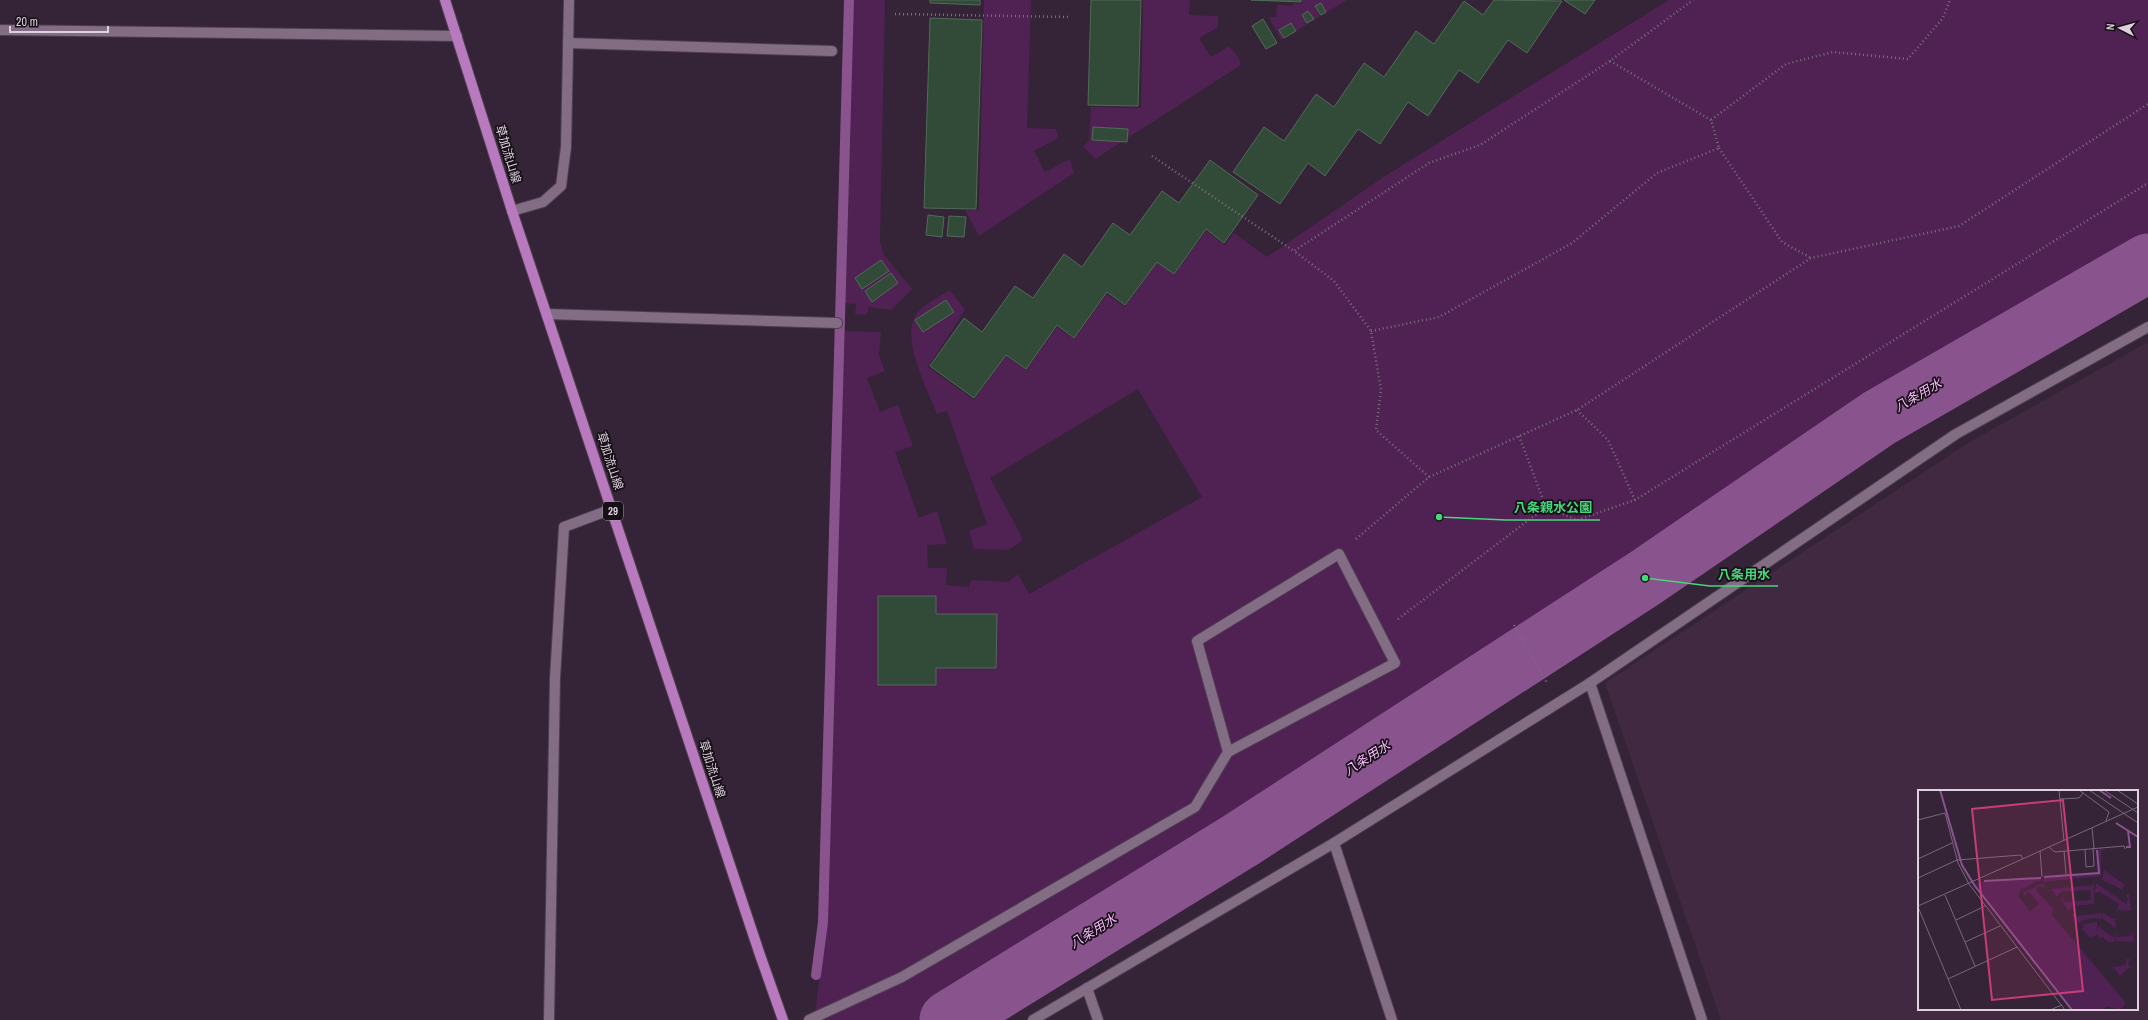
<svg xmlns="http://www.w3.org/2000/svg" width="2148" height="1020" viewBox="0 0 2148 1020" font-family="'Archivo Narrow','Noto Sans JP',sans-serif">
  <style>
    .built { fill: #412942; fill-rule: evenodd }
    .green { fill: #4f2253 }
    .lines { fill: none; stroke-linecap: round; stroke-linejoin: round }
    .stream { stroke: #89538e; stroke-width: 10 }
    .river { stroke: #89538e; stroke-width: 59 }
    .building { fill: #324b38; stroke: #516b57 }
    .minor-casing { stroke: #4e3e50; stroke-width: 12 }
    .major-casing { stroke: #4e3e50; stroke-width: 12 }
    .path { stroke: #7c6d7e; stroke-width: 2.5; stroke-dasharray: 1 3; stroke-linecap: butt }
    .minor { stroke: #826d84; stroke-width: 10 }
    .major { stroke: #b979bf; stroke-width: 10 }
    .labels { text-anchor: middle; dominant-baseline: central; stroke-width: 3.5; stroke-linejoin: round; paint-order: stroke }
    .shield { fill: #181018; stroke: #a297a3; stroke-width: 1 }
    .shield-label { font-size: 11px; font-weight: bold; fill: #ddd1de }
    .street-label { font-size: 12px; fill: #ddd1de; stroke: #181018 }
    .water-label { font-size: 13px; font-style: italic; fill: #f8bafc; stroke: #181018 }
    .inset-river { fill: none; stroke: #89538e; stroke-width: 2 }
    .inset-road { fill: none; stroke: #78697a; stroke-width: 1 }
    .view { fill: #c73d75; fill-opacity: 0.15; stroke: #c73d75; stroke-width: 2 }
    .inset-edge { fill: none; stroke: #ddd1de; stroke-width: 2 }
    .leader { fill: none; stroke: #45d77a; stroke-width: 1.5 }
    .callout-dot { fill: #45d77a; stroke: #181018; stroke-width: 1.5 }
    .callout-label { font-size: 13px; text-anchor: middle; font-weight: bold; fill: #45d77a; stroke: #181018; stroke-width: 3.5; stroke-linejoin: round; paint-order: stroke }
  </style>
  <rect width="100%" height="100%" fill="#352337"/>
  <!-- built -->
  <path class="built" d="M 2148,342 L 2148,1020 L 1721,1020 L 1605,683 L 1968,443 ZM 1919,791 L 2137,791 L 2137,1009 L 1919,1009 Z"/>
  <!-- green -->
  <g class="green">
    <path d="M 852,0 L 885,0 L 880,242 L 884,255 L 912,289 L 891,310 L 869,307 L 867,315 L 855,314 L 856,304 L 844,303 Z"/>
    <path d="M 984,0 L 1031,0 L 1027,128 L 1056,129 L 1058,138 L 1034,151 L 1045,172 L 1070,159 L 1074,173 L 979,236 L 965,210 L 979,210 Z"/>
    <path d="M 1143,0 L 1190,0 L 1189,15 L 1218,16 L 1218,27 L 1199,38 L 1211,57 L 1229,46 L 1239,58 L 1241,65 L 1095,159 L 1083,146 L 1089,141 L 1091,107 L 1141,108 Z"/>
    <path d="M 1302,0 L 1347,0 L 1281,40 L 1269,17 L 1276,17 L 1277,5 L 1293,6 L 1293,3 L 1302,4 Z"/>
    <path d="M 1669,0 L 2148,0 L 2148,245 L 1877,400 L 1682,537 L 1392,730 L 994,979 L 932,1020 L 818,1020 L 815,1012 L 827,923 L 831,694 L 845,331 L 881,332 L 879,355 L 885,371 L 867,378 L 880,412 L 898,405 L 913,446 L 895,452 L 919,518 L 937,511 L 947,544 L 927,545 L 928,568 L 947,568 L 946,585 L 969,587 L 971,580 L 1008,582 L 1018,574 L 1029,594 L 1202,497 L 1138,389 L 990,478 L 1022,537 L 1021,542 L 1008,550 L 974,549 L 969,531 L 987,524 L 947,411 L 937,414 C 928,390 896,332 920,310 C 928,302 941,296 950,290 L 965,310 L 928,367 L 974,400 L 1006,356 L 1026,370 L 1057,327 L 1074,339 L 1107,294 L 1125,307 L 1157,262 L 1174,275 L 1206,231 L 1225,245 L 1234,233 L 1267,257 L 1385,176 Z"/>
  </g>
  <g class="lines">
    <!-- stream -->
    <path class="stream" d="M 816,975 L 823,922 L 849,0"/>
    <!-- river -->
    <path class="river" d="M 949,1020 L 1241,840 L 1645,578 L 1879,418 L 2148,263"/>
  </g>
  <!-- building -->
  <g class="building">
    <path d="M 930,0 L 980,0 L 980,5 L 930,3 Z"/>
    <path d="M 1091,0 L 1141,0 L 1138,106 L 1088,105 Z"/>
    <path d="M 1251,0 L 1301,0 L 1301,2 Z"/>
    <path d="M 1494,0 L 1562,1 L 1527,53 L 1508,40 L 1478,83 L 1459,70 L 1428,116 L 1408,102 L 1380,144 L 1358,129 L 1325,176 L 1308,163 L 1280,204 L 1233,172 L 1264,127 L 1284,141 L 1316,94 L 1334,107 L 1364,63 L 1384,77 L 1416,31 L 1434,44 L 1464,1 L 1483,15 Z"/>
    <path d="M 1564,0 L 1595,0 L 1585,14 Z"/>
    <path d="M 1321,3 L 1326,12 L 1321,15 L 1315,6 Z"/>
    <path d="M 1308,11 L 1314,19 L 1307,23 L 1302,15 Z"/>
    <path d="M 930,18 L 982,20 L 976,209 L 924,208 Z"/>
    <path d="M 1263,19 L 1277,43 L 1266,49 L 1252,26 Z"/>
    <path d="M 1291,23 L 1296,31 L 1284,38 L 1279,30 Z"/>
    <path d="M 1093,127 L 1128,129 L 1127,142 L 1092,140 Z"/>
    <path d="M 1210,160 L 1258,195 L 1224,243 L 1206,229 L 1174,274 L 1157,262 L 1125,305 L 1107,292 L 1074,338 L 1057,325 L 1026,369 L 1006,355 L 974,398 L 930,366 L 964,318 L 982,332 L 1015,286 L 1033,298 L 1064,254 L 1082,267 L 1113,223 L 1130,235 L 1162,191 L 1179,203 Z"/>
    <path d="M 928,215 L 944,217 L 942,237 L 926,235 Z"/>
    <path d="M 949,216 L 966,217 L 964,237 L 947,236 Z"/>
    <path d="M 881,260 L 889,271 L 862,289 L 855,278 Z"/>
    <path d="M 891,273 L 898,283 L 872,302 L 865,291 Z"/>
    <path d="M 946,300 L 954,312 L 923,332 L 915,320 Z"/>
    <path d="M 878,596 L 936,596 L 936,614 L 997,614 L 996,668 L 936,668 L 936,685 L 878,685 Z"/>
  </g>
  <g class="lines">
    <!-- minor casing -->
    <g class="minor-casing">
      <g id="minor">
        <path d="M 0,30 L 457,36"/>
        <path d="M 568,43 L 832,51"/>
        <path d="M 512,211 L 543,202 L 561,186 L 566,147 L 569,0"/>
        <path d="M 547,314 L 837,323"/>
        <path d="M 1590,683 L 1702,1020"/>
        <path d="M 1334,843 L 1392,1020"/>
        <path d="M 1087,988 L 1098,1020"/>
        <path d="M 549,1020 L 555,678 L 564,527 L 612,509"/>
        <path d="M 809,1020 L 902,977 L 1195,807 L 1228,752 L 1395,663 L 1339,554 L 1197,641 L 1228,752"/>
        <path d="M 1033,1020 L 1334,843 L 1590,683 L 1956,434 L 2148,327"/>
      </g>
    </g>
    <!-- major casing -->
    <g class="major-casing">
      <path id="major" d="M 445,0 L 512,211 L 760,955 L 783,1020"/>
    </g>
    <!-- path -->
    <g class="path">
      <path d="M 895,14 L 1068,17"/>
      <path d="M 1610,61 L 1711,120"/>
      <path d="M 1719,148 L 1782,242 L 1811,258"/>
      <path d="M 1152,156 L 1294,251"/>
      <path d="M 1371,331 L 1439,317 L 1572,243 L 1657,173 L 1719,148 L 1711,120 L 1786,64 L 1833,52 L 1908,59 L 1943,18 L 1950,0"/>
      <path d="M 1577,410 L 1608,440 L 1635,500"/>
      <path d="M 1519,436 L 1546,507"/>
      <path d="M 1429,477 L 1376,430 L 1381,390 L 1371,331 L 1334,281 L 1294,251 L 1429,163 L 1480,145 L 1610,61 L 1693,0"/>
      <path d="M 1356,539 L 1429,477 L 1577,410 L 1811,258 L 1959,226 L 2148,104"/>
      <path d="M 1398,619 L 1546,507 L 1577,520 L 1635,500 L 2148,183"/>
      <path d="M 1514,625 L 1547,683"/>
    </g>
    <!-- minor -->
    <use href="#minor" class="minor"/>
    <!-- major -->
    <use href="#major" class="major"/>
  </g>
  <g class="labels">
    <!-- shield labels -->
    <rect class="shield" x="603" y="502" width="20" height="18" rx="3"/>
    <g class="shield-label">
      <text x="613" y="511">29</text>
    </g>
    <!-- street labels -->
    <g class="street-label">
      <text transform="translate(508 154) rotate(73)">草加流山線</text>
      <text transform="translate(610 461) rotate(72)">草加流山線</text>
      <text transform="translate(712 769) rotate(72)">草加流山線</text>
    </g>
    <!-- water labels -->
    <g class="water-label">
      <text transform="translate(1918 395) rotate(-30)">八条用水</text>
      <text transform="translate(1367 758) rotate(-33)">八条用水</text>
      <text transform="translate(1093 931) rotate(-32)">八条用水</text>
    </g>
  </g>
  <!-- overview -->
  <g transform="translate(1918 790)">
    <rect width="220" height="220" fill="#352337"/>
    <path d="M 186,59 L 183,62 L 183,86 L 125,92 L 126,88 L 181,83 L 180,60 ZM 186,80 L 206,94 L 209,90 L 203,102 L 203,99 L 184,90 ZM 123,88 L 123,91 L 119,91 L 105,99 L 103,98 L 101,107 L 112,121 L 121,114 L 111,102 L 106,106 L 105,101 L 107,102 L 122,94 L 126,94 L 126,98 L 121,96 L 118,100 L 135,119 L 134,125 L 208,213 L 202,220 L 188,216 L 186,220 L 155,220 L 56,95 L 62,92 ZM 176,90 L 176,114 L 155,116 L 150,121 L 142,107 L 145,108 L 146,112 L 173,110 L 172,100 L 143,102 L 139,107 L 133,99 L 175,95 ZM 178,93 L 208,114 L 210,110 L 208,105 L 211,103 L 213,121 L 199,120 L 201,114 L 182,102 L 176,103 ZM 155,123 L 157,126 L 185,123 L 182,130 L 181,128 L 168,129 L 161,134 L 153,124 ZM 185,123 L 195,129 L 197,127 L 198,139 L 184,128 ZM 179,132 L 179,142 L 180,136 L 194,147 L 196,144 L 197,152 L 190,152 L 185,147 L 181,148 L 180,144 L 172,148 L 164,139 L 166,137 L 164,134 ZM 214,138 L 216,152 L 198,151 L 197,141 L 199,147 L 214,146 ZM 208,169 L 212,169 L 210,175 L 214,178 L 210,178 L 202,186 L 195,177 L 208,175 Z" fill="#4f2253"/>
    <path class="inset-river" d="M 22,0 L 44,75 L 57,96 L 154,220M 181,0 L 193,8M 198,33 L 220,47M 208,57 L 212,57 L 210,41M 126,87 L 181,83 L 179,60M 66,91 L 123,88"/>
    <path class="inset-road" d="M 141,0 L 146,51M 161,0 L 191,22 L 188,31M 171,0 L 220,33M 186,0 L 220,23M 199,0 L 220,14M 142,9 L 161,8 L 165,3M 0,30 L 27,23 L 40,73 L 51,94 L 147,220M 174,38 L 176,58M 131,57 L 137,62 L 206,56 L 207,59M 167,59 L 168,77 L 176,76 L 175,58M 122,61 L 124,87M 146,61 L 148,84M 0,69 L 34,53M 0,88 L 39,70 L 103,65 L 105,69M 27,105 L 57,176M 0,116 L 220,17M 0,117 L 43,220M 38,130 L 67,116M 47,152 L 82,136M 30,189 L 99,157M 132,220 L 144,215"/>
    <path class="view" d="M 145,10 L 165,201 L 74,210 L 54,19 Z"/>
    <rect width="220" height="220" class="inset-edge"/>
  </g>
  <!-- callouts -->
  <path class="leader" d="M1439 517L1506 520H1600M1645 578L1710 586H1778"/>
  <g class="callout-dot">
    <circle cx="1439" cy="517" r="4"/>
    <circle cx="1645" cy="578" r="4"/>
  </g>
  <g class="callout-label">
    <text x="1553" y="512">八条親水公園</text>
    <text x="1744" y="579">八条用水</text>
  </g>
  <!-- north arrow -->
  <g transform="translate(2120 28) rotate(276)" stroke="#181018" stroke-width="3" paint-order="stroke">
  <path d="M0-3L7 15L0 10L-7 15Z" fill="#ddd1de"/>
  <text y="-6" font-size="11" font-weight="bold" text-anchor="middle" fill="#ddd1de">N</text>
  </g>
  <!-- scale -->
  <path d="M10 26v6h98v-6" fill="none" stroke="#ddd1de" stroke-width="2"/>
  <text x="16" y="26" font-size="12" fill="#ddd1de" stroke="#181018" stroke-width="3" paint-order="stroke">20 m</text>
</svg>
